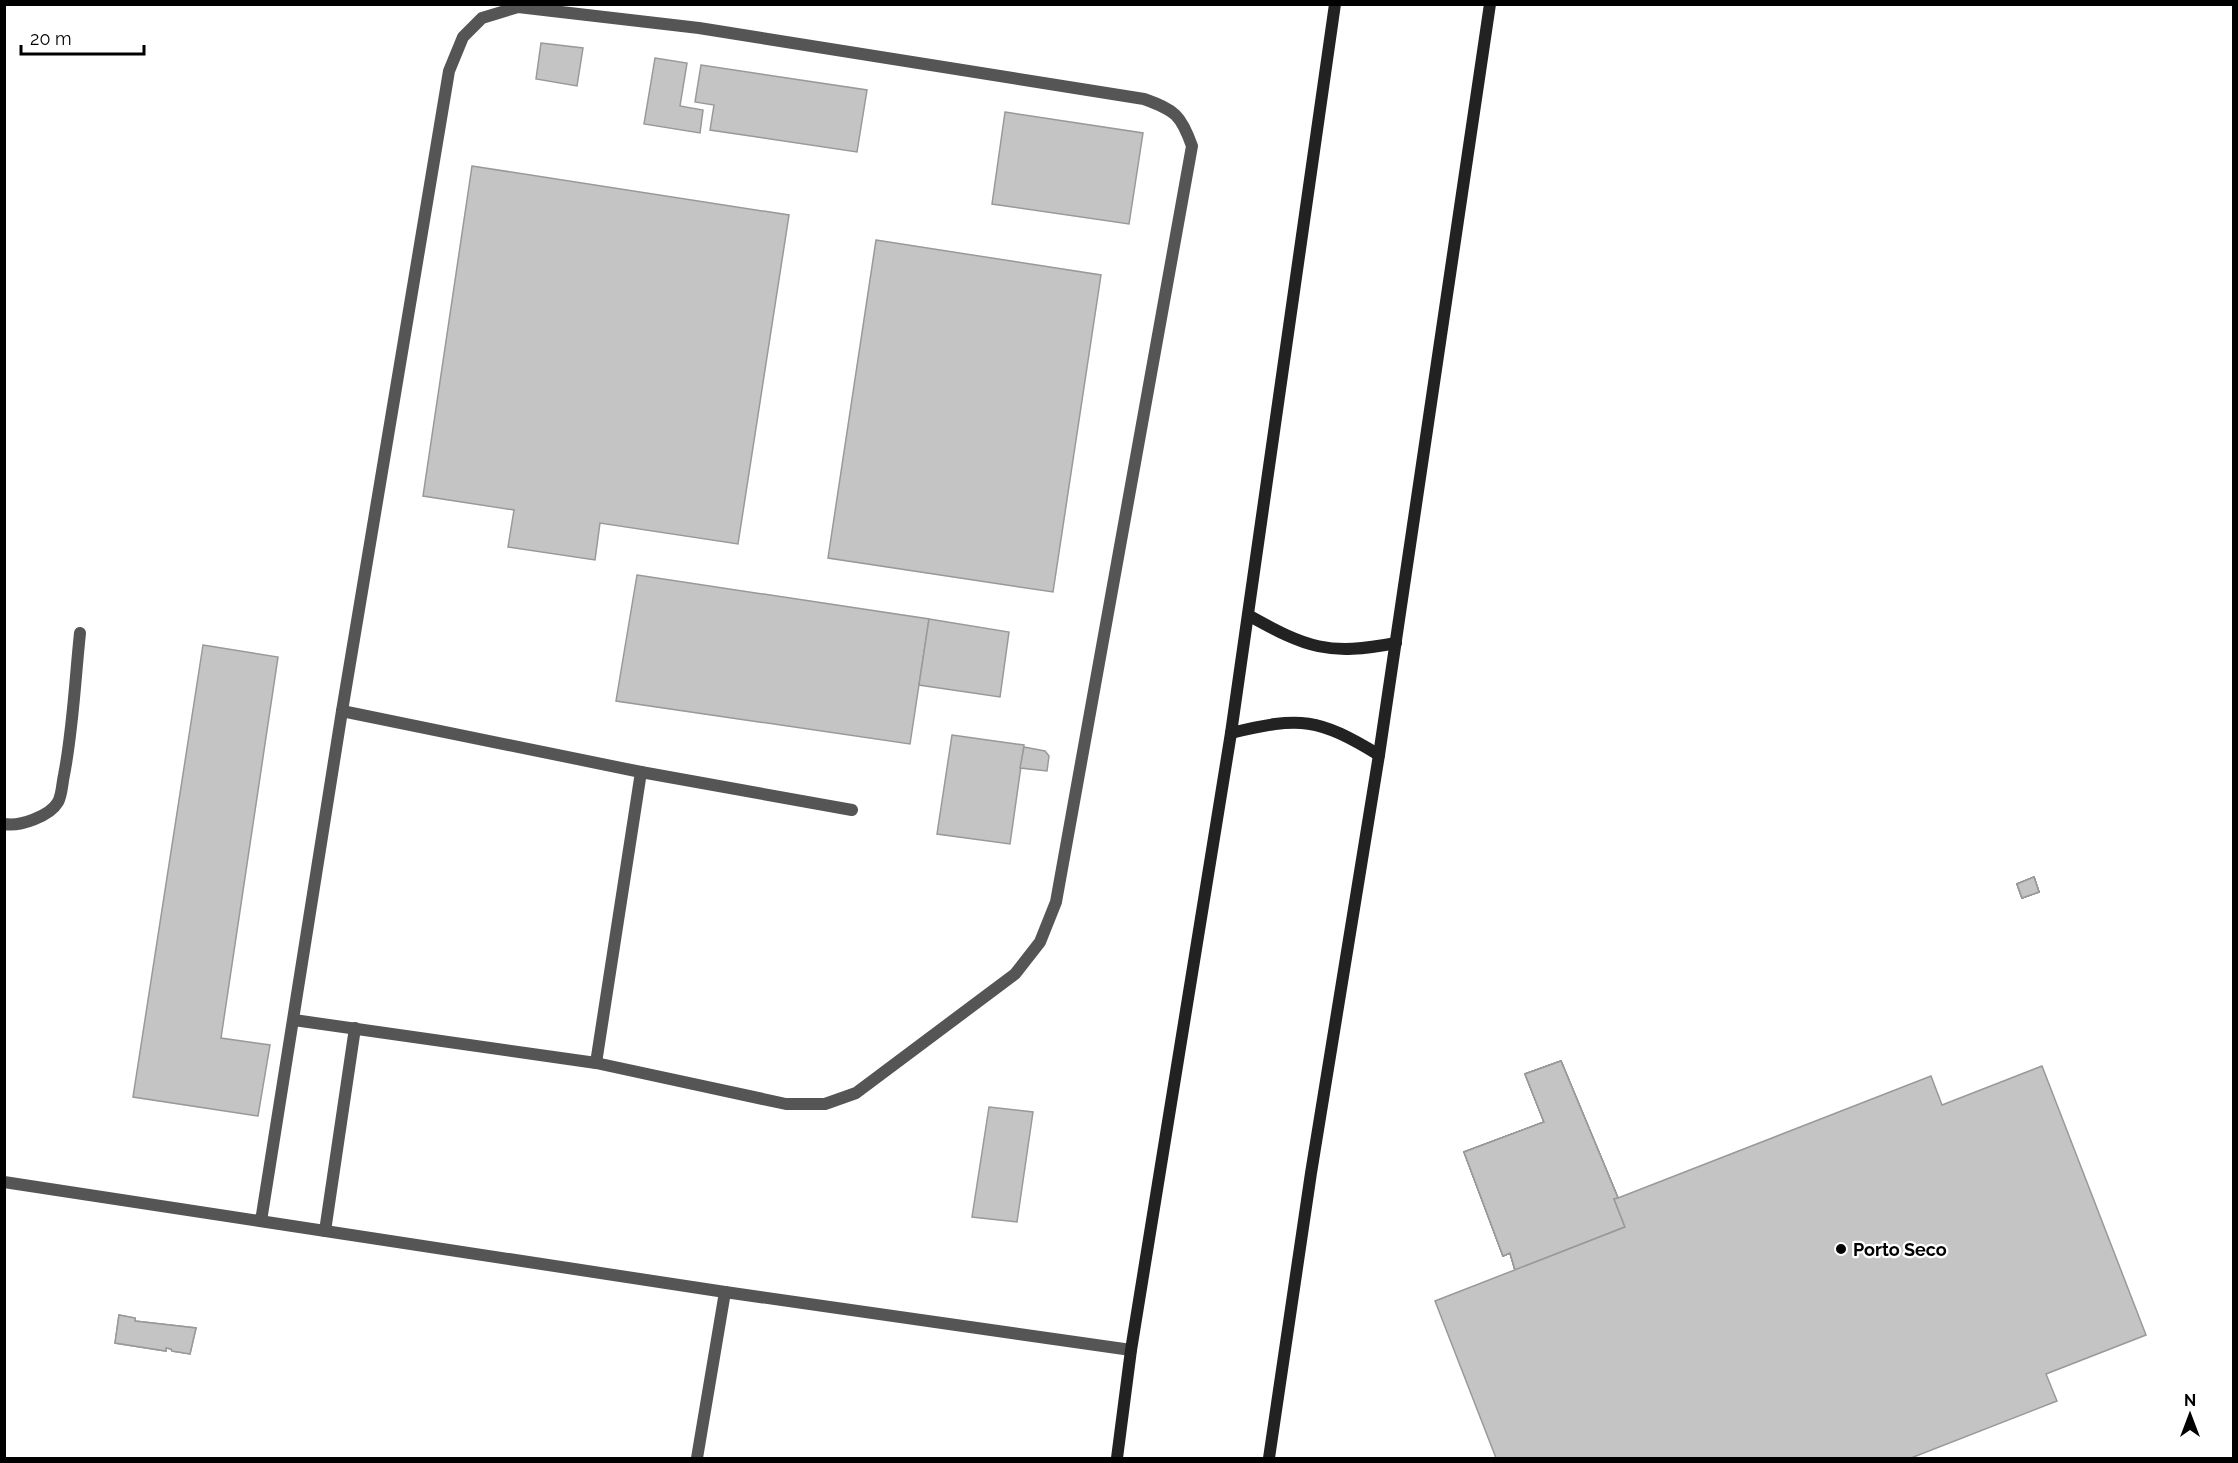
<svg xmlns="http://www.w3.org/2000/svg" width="2238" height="1463" viewBox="0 0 2238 1463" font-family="Raleway,sans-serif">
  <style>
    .building { fill: #c4c4c4; stroke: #999; stroke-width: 1.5 }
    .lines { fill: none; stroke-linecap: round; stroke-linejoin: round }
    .service { stroke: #555; stroke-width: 12 }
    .secondary { stroke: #222; stroke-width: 12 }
    .poi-dot { fill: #000; stroke: #fff; stroke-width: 2 }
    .labels { text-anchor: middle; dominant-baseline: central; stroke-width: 4.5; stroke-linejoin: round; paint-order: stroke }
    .poi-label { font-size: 18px; font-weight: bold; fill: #000; stroke: #fff; text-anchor: start }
  </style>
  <rect width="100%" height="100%" fill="#fff"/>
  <!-- building -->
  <g class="building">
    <path d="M 541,43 L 583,48 L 577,86 L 536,79 Z"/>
    <path d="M 655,58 L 687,63 L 680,106 L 703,110 L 700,133 L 644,124 Z"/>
    <path d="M 701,65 L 867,90 L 857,152 L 710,130 L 714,105 L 695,102 Z"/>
    <path d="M 1005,112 L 1143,133 L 1129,224 L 992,204 Z"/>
    <path d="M 472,166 L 789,215 L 738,544 L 600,523 L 595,560 L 508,547 L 514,510 L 423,496 Z"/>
    <path d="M 876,240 L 1101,275 L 1053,592 L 828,558 Z"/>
    <path d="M 637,575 L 929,619 L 910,744 L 616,701 Z"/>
    <path d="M 929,619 L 1009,632 L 1000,697 L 919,685 Z"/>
    <path d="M 203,645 L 278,657 L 221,1038 L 270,1045 L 258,1116 L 133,1097 Z"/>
    <path d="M 952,735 L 1024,745 L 1010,844 L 937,834 Z"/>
    <path d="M 1024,747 L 1045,751 L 1049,756 L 1047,771 L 1020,768 Z"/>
    <path d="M 2034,877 L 2039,892 L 2022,898 L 2017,884 Z"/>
    <path d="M 2034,877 L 2039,892 L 2022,898 L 2017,884 Z"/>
    <path d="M 2034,877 L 2039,892 L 2022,898 L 2017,884 Z"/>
    <path d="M 2034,877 L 2039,892 L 2022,898 L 2017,884 Z"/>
    <path d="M 2034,877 L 2039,892 L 2022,898 L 2017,884 Z"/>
    <path d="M 1561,1061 L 1618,1198 L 1614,1199 L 1625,1227 L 1515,1270 L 1510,1253 L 1503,1256 L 1464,1152 L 1544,1122 L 1525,1074 Z"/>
    <path d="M 1561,1061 L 1618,1198 L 1614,1199 L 1625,1227 L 1515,1270 L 1510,1253 L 1503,1256 L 1464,1152 L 1544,1122 L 1525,1074 Z"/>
    <path d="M 1561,1061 L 1618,1198 L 1614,1199 L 1625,1227 L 1515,1270 L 1510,1253 L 1503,1256 L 1464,1152 L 1544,1122 L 1525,1074 Z"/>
    <path d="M 1561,1061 L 1618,1198 L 1614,1199 L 1625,1227 L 1515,1270 L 1510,1253 L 1503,1256 L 1464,1152 L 1544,1122 L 1525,1074 Z"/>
    <path d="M 1561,1061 L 1618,1198 L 1614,1199 L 1625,1227 L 1515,1270 L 1510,1253 L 1503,1256 L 1464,1152 L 1544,1122 L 1525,1074 Z"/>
    <path d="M 2042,1066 L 2146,1335 L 2046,1374 L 2057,1401 L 1911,1458 L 1496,1458 L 1435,1301 L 1625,1227 L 1614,1199 L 1618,1198 L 1931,1076 L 1942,1105 Z"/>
    <path d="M 989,1107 L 1033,1112 L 1017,1222 L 972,1217 Z"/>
    <path d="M 119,1315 L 135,1318 L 135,1321 L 196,1328 L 190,1354 L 172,1351 L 171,1349 L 166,1348 L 166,1351 L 115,1343 Z"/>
    <path d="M 119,1315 L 135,1318 L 135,1321 L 196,1328 L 190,1354 L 172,1351 L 171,1349 L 166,1348 L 166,1351 L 115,1343 Z"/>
  </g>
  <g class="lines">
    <!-- service -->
    <g class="service">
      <path d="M 342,711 L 641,772 L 596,1063"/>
      <path d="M 641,772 L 852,810"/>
      <path d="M 4,824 C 20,827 50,816 58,802 C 62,795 62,784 64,775 C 73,729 75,680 80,633"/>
      <path d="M 4,1182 L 725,1292 L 1131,1350"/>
      <path d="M 261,1221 L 342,711 L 449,71 L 463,37 L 482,18 L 518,7 L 699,28 L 1144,99 C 1175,110 1181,115 1192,146 L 1056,902 L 1040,942 L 1015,974 L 856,1093 L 825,1104 L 786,1104 L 596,1063 L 294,1020"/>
      <path d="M 325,1231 L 355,1028"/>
      <path d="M 697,1458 L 725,1292"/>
    </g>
    <!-- secondary -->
    <g class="secondary">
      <path d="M 1248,615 C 1307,648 1328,656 1396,643"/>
      <path d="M 1231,733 C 1301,716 1318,718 1379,755"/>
      <path d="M 1117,1458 L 1131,1350 L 1231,733 L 1335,4"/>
      <path d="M 1269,1458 L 1311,1173 L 1379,755 L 1490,4"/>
    </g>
  </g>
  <!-- markers -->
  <circle class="poi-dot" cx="1841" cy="1249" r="6"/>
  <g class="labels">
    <!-- poi labels -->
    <g class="poi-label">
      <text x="1853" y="1249">Porto Seco</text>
    </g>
  </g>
  <!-- border -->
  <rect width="2238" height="1463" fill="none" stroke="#000000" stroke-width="12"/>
  <!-- north arrow -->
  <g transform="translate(2190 1415)" stroke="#ffffff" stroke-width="4.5" paint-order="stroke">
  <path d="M0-4.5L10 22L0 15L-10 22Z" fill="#000000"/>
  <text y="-9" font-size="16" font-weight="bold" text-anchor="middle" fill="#000000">N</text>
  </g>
  <!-- scale -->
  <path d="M21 45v9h123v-9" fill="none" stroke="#000000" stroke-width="3"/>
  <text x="30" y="45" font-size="18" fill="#000000" stroke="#ffffff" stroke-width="4.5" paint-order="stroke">20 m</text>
</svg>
